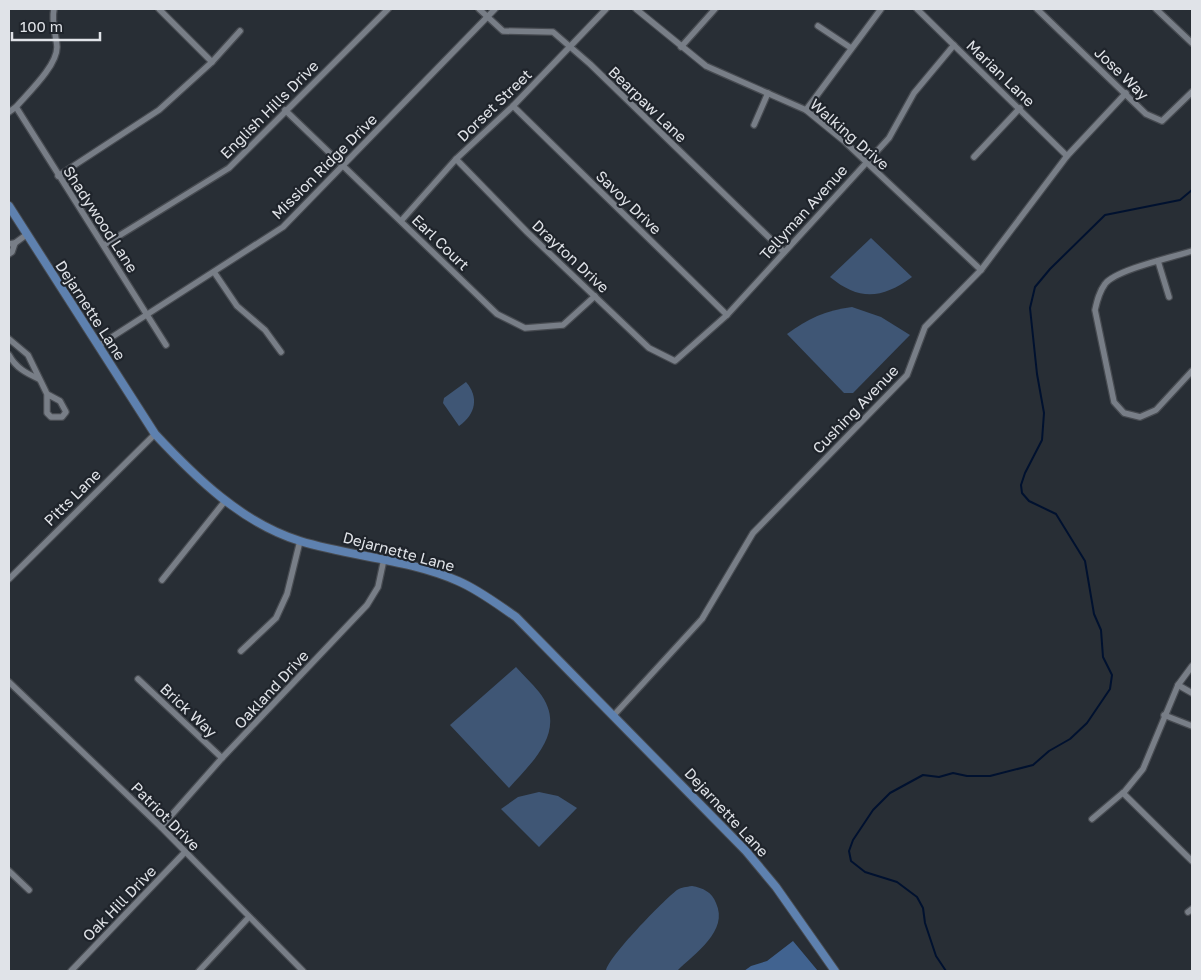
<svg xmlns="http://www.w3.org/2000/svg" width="1201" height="980" viewBox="0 0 1201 980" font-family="'Golos Text',sans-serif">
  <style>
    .green { fill: #3f5675 }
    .forest { fill: #416390 }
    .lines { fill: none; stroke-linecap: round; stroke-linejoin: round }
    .stream { stroke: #00112f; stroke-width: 2 }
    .minor-casing { stroke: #474b51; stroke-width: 8 }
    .major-casing { stroke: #474b51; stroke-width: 10 }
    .minor { stroke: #787e87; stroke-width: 5.5 }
    .major { stroke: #5e81af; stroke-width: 8 }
    .labels { text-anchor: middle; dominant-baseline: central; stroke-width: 4.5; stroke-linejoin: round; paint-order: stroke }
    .street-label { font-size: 15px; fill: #e0e3e8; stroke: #1f242b }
  </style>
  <rect width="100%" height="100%" fill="#282e35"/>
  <!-- green -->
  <g class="green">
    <path d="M 871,238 L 912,277 C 882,299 859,301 830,277 Z"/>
    <path d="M 852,307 L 881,317 L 910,335 L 853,393 L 844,393 L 787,334 C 807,319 826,310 852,307 Z"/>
    <path d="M 466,382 C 479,397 476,414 459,426 L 443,403 L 444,398 Z"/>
    <path d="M 516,667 C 523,675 532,683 539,692 C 569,730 532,762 509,788 L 450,725 Z"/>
    <path d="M 539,792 L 558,796 L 577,808 L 539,847 L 501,809 L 518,797 Z"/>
    <path d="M 692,886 C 703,888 712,892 716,903 C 729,931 695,953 677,971 L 606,971 C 607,958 664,900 677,890 C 682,887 686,887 692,886 Z"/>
  </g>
  <!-- forest -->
  <path class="forest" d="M 793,941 L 818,971 L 744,971 L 751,966 L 767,961 Z"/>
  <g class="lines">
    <!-- stream -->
    <path class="stream" d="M 946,971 L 936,956 L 925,923 L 923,908 L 917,897 L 897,882 L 865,872 L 851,861 L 849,851 L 853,840 L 873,810 L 890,793 L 923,775 L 939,777 L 953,773 L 967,776 L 990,776 L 1033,765 L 1049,751 L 1070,739 L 1087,723 L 1110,689 L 1112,675 L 1103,657 L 1101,630 L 1094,614 L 1085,561 L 1056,514 L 1029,501 L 1022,493 L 1021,485 L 1025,473 L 1042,440 L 1044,413 L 1037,374 L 1030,308 L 1035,287 L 1050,269 L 1105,215 L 1180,200 L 1192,190"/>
    <!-- minor casing -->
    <g class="minor-casing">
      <g id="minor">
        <path d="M 159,9 L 212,62"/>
        <path d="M 479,9 L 503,31 L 553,32 L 590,64 L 784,252"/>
        <path d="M 636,9 L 706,66 L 806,110 L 844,141 L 981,270"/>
        <path d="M 917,9 L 1067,156"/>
        <path d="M 1037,9 L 1146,114 L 1162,121 L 1192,92"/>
        <path d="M 1156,9 L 1192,43"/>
        <path d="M 818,26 L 851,48"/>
        <path d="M 681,47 L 715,9"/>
        <path d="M 513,106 L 727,315"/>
        <path d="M 16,107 L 166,345"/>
        <path d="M 285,110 L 497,314 L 525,328 L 563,325 L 595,296"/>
        <path d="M 806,110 L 881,9"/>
        <path d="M 9,112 L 16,107 C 28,93 57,66 57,47 C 56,34 51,22 54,9"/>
        <path d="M 754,125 L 768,93"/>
        <path d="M 974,157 L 1020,108"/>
        <path d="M 456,159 L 527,232 L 649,348 L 675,361 L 727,315 L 889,138 L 914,93 L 954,45"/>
        <path d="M 58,176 L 159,110 L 212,62 L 240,31"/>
        <path d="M 401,221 L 456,159 L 513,106 L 606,9"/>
        <path d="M 9,244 L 15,243 L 26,235"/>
        <path d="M 104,245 L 229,168 L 388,9"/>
        <path d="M 1192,251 C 1173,257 1115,270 1105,284 C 1099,292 1097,301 1095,310 L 1114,402 L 1124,413 L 1140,417 L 1156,410 L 1192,371"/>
        <path d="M 9,254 L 12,252 L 15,243"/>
        <path d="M 1158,261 L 1169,297"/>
        <path d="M 214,272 L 237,306 L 265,330 L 281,352"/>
        <path d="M 9,339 L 28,355 L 47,394 L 60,401 L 66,412 L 62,417 L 51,417 L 47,413 L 47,394"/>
        <path d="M 98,346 L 283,227 L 495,9"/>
        <path d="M 9,355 C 16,368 26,373 39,379"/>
        <path d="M 9,579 L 155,434"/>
        <path d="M 162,580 L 225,501"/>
        <path d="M 241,651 L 276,618 L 287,594 L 300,541"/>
        <path d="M 1192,666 L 1178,685 L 1192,693"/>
        <path d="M 138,679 L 222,758"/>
        <path d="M 9,682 L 161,827 L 303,971"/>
        <path d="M 614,715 L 702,619 L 753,533 L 907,375 L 925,327 L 981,270 L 1067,156 L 1126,93"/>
        <path d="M 1164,715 L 1192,726"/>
        <path d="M 1123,793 L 1192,861"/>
        <path d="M 1092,819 L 1125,791 L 1143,769 L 1178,685"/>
        <path d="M 161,827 L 222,758 L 367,605 L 378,587 L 384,559"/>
        <path d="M 9,871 L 29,890"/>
        <path d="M 1188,912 L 1192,909"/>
        <path d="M 71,971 L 185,852"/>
        <path d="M 199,971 L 249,917"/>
      </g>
    </g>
    <!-- major casing -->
    <g class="major-casing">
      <path id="major" d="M 9,206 L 155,434 C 196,478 242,523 300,541 C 352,557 408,559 458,581 C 479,590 497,604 516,617 L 746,851 L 776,887 L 835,971"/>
    </g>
    <!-- minor -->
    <use href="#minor" class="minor"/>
    <!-- major -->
    <use href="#major" class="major"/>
  </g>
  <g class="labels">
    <!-- street labels -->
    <g class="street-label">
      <text transform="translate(1001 73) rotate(44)">Marian Lane</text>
      <text transform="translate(1122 73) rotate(44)">Jose Way</text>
      <text transform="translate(648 104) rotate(44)">Bearpaw Lane</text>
      <text transform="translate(494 105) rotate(-44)">Dorset Street</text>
      <text transform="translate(269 109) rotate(-45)">English Hills Drive</text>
      <text transform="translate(850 134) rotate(41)">Walking Drive</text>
      <text transform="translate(324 166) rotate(-45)">Mission Ridge Drive</text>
      <text transform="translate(629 202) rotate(44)">Savoy Drive</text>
      <text transform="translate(803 212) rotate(-48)">Tellyman Avenue</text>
      <text transform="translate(101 219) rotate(57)">Shadywood Lane</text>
      <text transform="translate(441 242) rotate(44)">Earl Court</text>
      <text transform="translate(571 256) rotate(43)">Drayton Drive</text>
      <text transform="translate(91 310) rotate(57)">Dejarnette Lane</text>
      <text transform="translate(855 409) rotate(-46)">Cushing Avenue</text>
      <text transform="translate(72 497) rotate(-45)">Pitts Lane</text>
      <text transform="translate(399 551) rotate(15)">Dejarnette Lane</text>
      <text transform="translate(271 689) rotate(-47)">Oakland Drive</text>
      <text transform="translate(189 710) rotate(43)">Brick Way</text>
      <text transform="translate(727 812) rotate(47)">Dejarnette Lane</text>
      <text transform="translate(166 816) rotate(45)">Patriot Drive</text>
      <text transform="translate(119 903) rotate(-46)">Oak Hill Drive</text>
    </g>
  </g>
  <!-- border -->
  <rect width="1201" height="980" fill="none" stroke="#e0e3e8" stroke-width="20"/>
  <!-- scale -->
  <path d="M12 32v8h88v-8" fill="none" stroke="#e0e3e8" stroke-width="2.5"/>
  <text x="20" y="32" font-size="15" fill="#e0e3e8" stroke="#1f242b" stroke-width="4" paint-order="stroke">100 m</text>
</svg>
